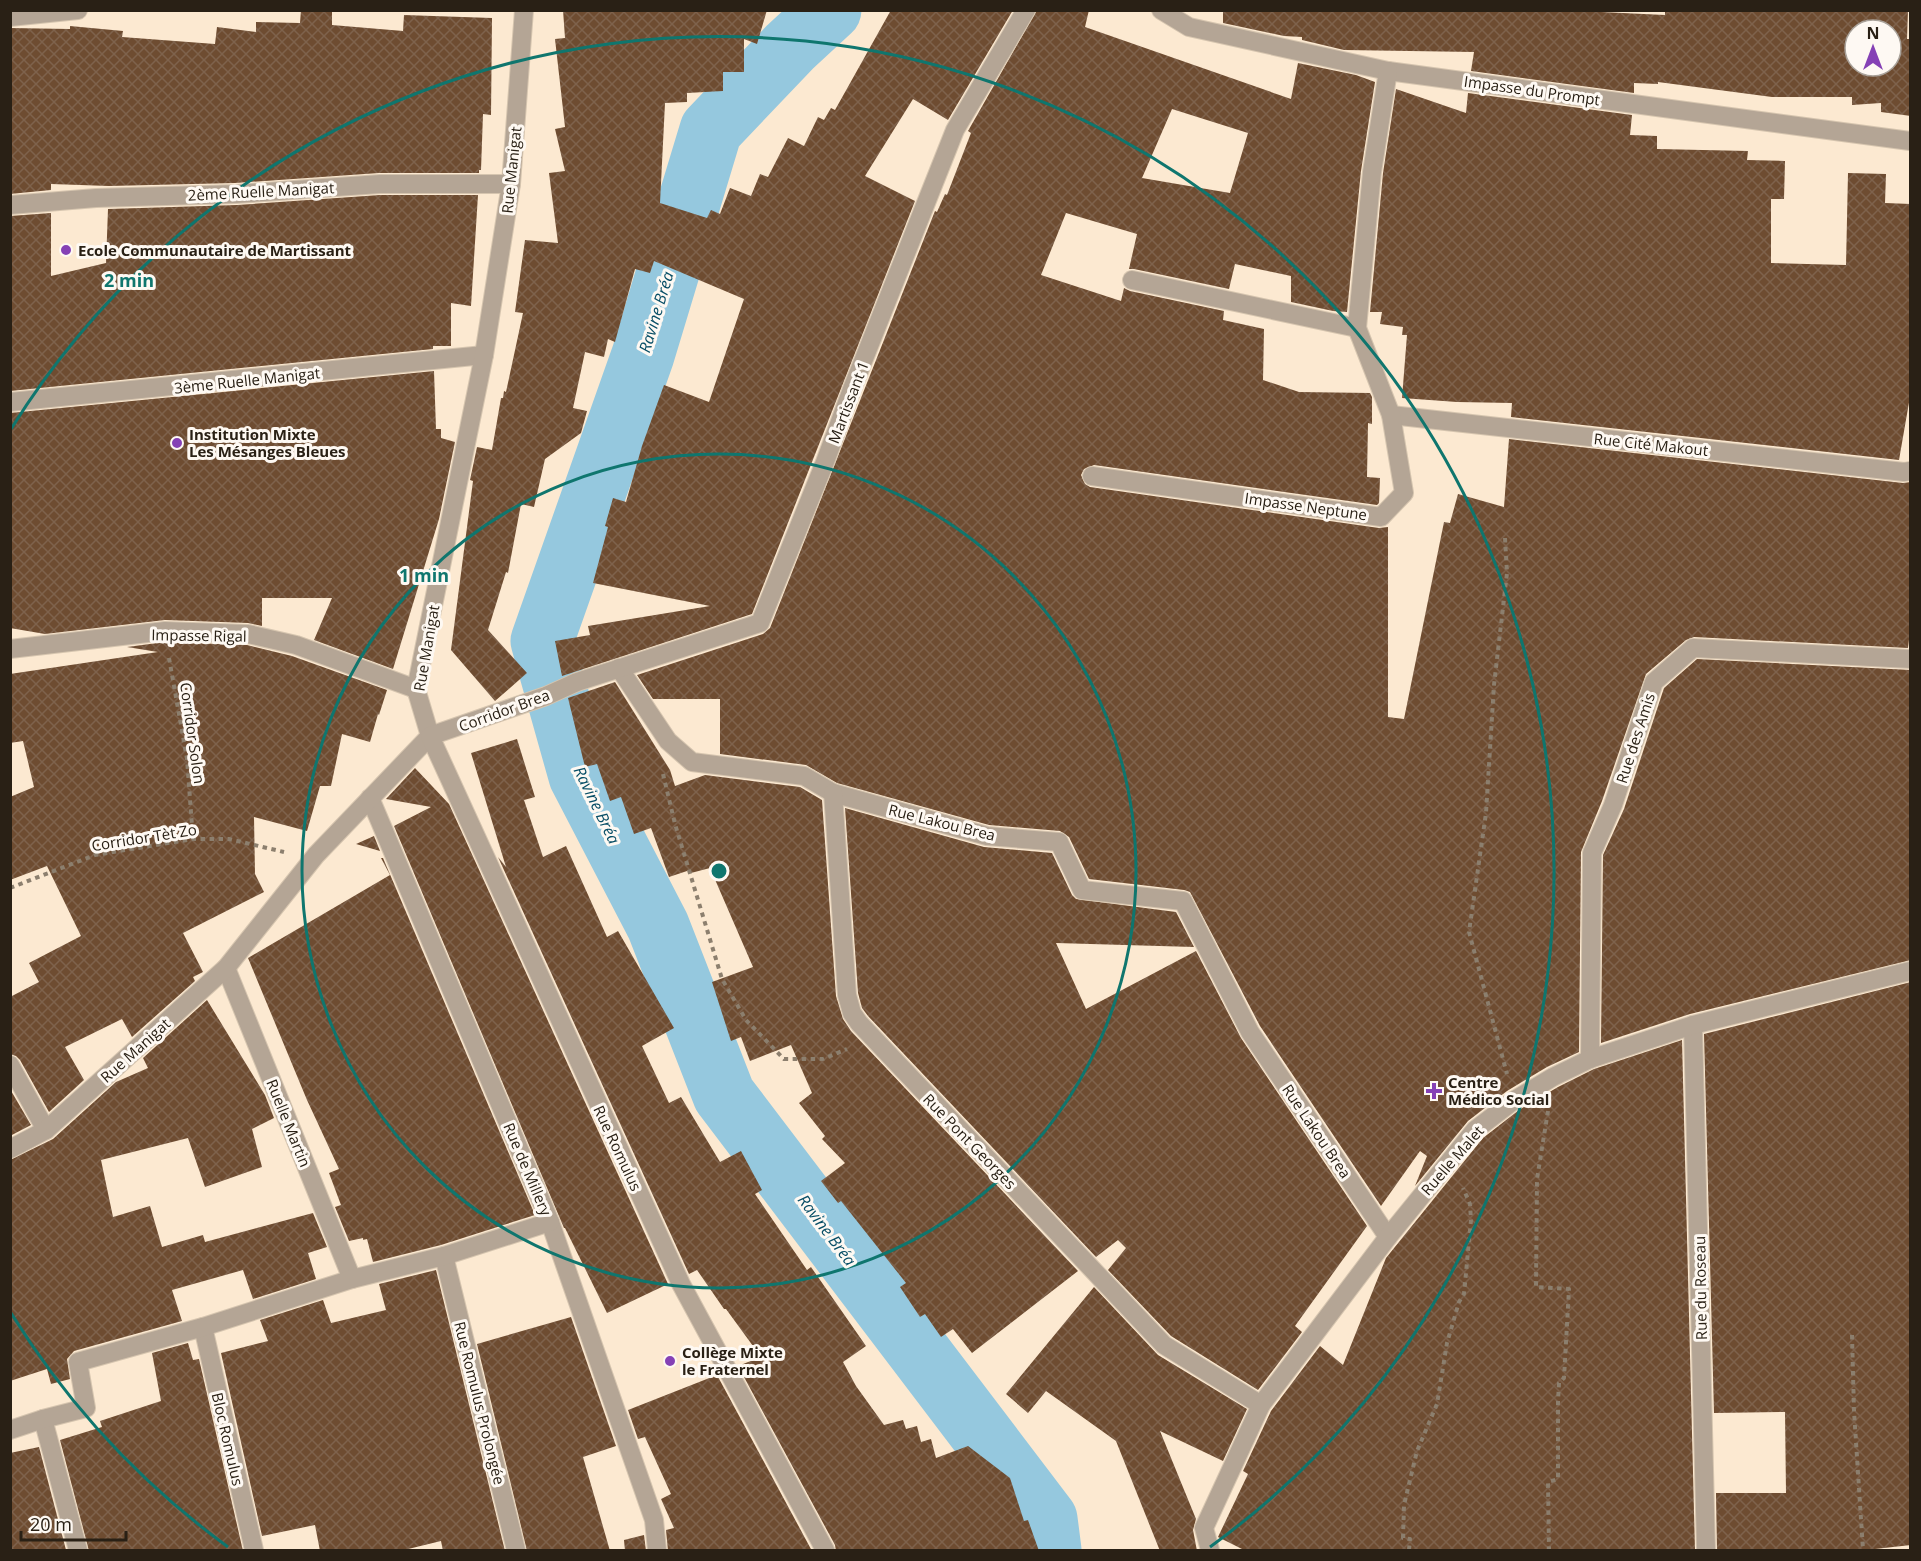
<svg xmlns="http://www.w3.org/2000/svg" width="1921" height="1561" viewBox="0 0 1921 1561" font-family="'Open Sans',sans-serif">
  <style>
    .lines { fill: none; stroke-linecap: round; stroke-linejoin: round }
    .river { stroke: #95c8de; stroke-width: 63 }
    .building { fill: url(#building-cross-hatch); fill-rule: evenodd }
    .service-casing { stroke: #d6c5af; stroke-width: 20 }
    .minor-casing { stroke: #d6c5af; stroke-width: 20 }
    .path { stroke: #8c7f6e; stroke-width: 4; stroke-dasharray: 4.5 4.5; stroke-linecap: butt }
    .service { stroke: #b4a595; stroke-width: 18 }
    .minor { stroke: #b4a595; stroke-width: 18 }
    .ring { fill: none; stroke: #0f766e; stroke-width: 3 }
    .poi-dot { fill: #8541b5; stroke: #fef9f3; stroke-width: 2 }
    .labels { text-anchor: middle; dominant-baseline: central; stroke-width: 6; stroke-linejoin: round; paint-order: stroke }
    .street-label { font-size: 15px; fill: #292015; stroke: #fef9f3 }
    .poi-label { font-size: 15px; font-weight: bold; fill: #292015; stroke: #fef9f3; text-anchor: start }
    .water-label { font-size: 16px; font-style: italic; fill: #084e66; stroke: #fef9f3 }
    .centre { fill: #0f766e; stroke: #fef9f3; stroke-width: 3 }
    .ring-label { font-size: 18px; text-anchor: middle; font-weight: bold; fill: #0f766e; stroke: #fef9f3; stroke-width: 6; stroke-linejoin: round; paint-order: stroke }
  </style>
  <defs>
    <pattern id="building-cross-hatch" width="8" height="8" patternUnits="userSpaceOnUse" patternTransform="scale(1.5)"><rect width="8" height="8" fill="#6e4c31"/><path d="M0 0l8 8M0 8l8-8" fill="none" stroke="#7e624c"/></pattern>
  </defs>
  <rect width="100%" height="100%" fill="#fce9d1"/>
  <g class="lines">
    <!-- river -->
    <path class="river" d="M 830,10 L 790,47 L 711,130 L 643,355 L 542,641 L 580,776 L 658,926 L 724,1095 L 1046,1519 L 1050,1550"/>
  </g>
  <!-- building -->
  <g class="building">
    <path d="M 301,10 L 332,10 L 332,25 L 403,31 L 404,15 L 492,18 L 491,115 L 483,114 L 481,170 L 479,170 L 479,173 L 379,173 L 235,183 L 109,186 L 51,184 L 51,190 L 10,194 L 10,28 L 70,29 L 70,26 L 123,31 L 122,37 L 215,44 L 217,27 L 256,32 L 256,22 L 300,23 Z"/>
    <path d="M 563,10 L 767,10 L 757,44 L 744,39 L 744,72 L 723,72 L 723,91 L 687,93 L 687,102 L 665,103 L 660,203 L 707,218 L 711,210 L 720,214 L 730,188 L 751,196 L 760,174 L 768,177 L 788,138 L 804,146 L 818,117 L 824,120 L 831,108 L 835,110 L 891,10 L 1013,10 L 948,120 L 913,99 L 865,176 L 915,201 L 752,614 L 562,676 L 555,641 L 590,635 L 588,626 L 710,606 L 593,583 L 608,527 L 605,526 L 613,498 L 626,502 L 642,446 L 664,385 L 709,402 L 744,299 L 654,261 L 650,273 L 635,269 L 615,342 L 608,339 L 604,357 L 585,352 L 573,408 L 587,411 L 581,433 L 545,459 L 534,507 L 521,504 L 508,573 L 506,572 L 488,630 L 527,673 L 495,701 L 451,650 L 473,481 L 470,480 L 477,447 L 492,450 L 501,398 L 503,398 L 504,391 L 506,392 L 523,313 L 515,312 L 525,240 L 558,243 L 549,173 L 565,171 L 555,129 L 565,127 L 555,39 L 565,38 Z"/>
    <path d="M 1037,10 L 1089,10 L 1085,27 L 1291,99 L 1298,63 L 1356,75 L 1375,82 L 1361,171 L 1347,312 L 1333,311 L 1291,302 L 1291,276 L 1235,264 L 1229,289 L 1134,269 L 1129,269 L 1137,234 L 1066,213 L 1041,275 L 1121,301 L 1124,288 L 1130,291 L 1224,311 L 1223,320 L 1264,329 L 1263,380 L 1299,392 L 1370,393 L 1372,397 L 1372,424 L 1368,423 L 1367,477 L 1380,478 L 1379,503 L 1377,505 L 1094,465 L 1084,469 L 1081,475 L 1085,484 L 1090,487 L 1379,528 L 1388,527 L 1388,717 L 1404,719 L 1444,522 L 1450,523 L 1458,494 L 1504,507 L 1509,439 L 1903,483 L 1911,482 L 1911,623 L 1908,648 L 1694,637 L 1686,640 L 1646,674 L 1602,801 L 1581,852 L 1579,1052 L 1547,1067 L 1507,1091 L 1468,1121 L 1415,1186 L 1427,1156 L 1420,1151 L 1381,1206 L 1260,1026 L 1190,892 L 1184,890 L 1089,879 L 1069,837 L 1060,831 L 989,825 L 837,783 L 806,765 L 720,754 L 720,699 L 653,699 L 637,675 L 763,634 L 770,628 L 935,211 L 937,212 L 945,194 L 947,195 L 971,133 L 968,131 ZM 1172,109 L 1248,133 L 1230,193 L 1142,178 Z"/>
    <path d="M 1223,10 L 1601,10 L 1601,12 L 1665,15 L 1665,10 L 1908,10 L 1907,39 L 1911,39 L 1911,116 L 1881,112 L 1881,103 L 1852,105 L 1852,97 L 1772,97 L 1658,82 L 1658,84 L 1634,83 L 1634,93 L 1471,71 L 1474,52 L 1344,50 L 1302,40 L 1302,37 L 1284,36 L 1223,23 ZM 1855,30 L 1891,30 L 1891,66 L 1855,66 Z"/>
    <path d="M 1396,89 L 1466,113 L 1468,93 L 1632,115 L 1630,135 L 1657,136 L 1657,149 L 1748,151 L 1747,160 L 1785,161 L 1784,199 L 1771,199 L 1771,263 L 1846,265 L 1848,173 L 1886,174 L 1885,203 L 1911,204 L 1909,290 L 1911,290 L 1911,391 L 1899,460 L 1511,417 L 1512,403 L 1457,402 L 1402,398 L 1407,335 L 1402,335 L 1403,327 L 1380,324 L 1382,312 L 1370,312 L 1383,173 Z"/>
    <path d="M 380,195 L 478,195 L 471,306 L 451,303 L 451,346 L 433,346 L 433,349 L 10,391 L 10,216 L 51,213 L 51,276 L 106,263 L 108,209 L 237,205 Z"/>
    <path d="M 434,371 L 436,429 L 441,429 L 441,438 L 455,442 L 439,519 L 393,669 L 314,640 L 332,598 L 262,598 L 262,626 L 248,623 L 165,620 L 45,634 L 10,628 L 10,413 Z"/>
    <path d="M 165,642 L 247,645 L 292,656 L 387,690 L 379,715 L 378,714 L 370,742 L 342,734 L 331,786 L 320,786 L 307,831 L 254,817 L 255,874 L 264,892 L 183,933 L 203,972 L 193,977 L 195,981 L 132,1037 L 122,1019 L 65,1047 L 84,1080 L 49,1112 L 20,1060 L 16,1056 L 10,1054 L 10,997 L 39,982 L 29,963 L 81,936 L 47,866 L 10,880 L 10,797 L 34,787 L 23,741 L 10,743 L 10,674 L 158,652 L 127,647 Z"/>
    <path d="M 1697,659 L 1911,670 L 1909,780 L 1911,780 L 1911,960 L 1690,1014 L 1601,1043 L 1603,855 L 1624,809 L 1664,688 Z"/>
    <path d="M 615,682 L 670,770 L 675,786 L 705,775 L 800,787 L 822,800 L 836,996 L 843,1019 L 851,1031 L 1078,1271 L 972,1353 L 953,1329 L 941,1337 L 925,1314 L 920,1317 L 900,1287 L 906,1283 L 841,1201 L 838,1203 L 821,1181 L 845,1163 L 822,1139 L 825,1136 L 799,1103 L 812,1093 L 791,1045 L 750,1061 L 741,1037 L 731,1041 L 712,982 L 753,967 L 710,868 L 691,873 L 690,870 L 669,877 L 651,828 L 634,834 L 621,797 L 610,801 L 597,764 L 585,767 L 568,698 Z"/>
    <path d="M 517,739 L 535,797 L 524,800 L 543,857 L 566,846 L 607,937 L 618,931 L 674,1028 L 642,1046 L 669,1103 L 681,1097 L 720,1162 L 741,1151 L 762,1190 L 755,1194 L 807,1270 L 811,1267 L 866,1346 L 843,1362 L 856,1386 L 884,1425 L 903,1420 L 906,1429 L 917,1426 L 921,1442 L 931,1439 L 936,1458 L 968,1446 L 1010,1478 L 1024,1521 L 1028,1520 L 1039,1551 L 836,1551 L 835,1545 L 738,1366 L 761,1357 L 726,1309 L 724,1309 L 697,1270 L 689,1274 L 498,857 L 506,867 L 471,753 Z"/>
    <path d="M 415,768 L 449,804 L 668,1284 L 607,1313 L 565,1228 L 564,1228 L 394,826 L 431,807 L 386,799 Z"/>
    <path d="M 845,808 L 984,847 L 1052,853 L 1072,895 L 1076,899 L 1176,912 L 1194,947 L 1056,943 L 1086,1009 L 1196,951 L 1241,1038 L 1367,1226 L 1295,1326 L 1302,1332 L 1258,1390 L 1171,1336 L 1108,1270 L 1126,1248 L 1118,1240 L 1096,1257 L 868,1016 L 862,1008 L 858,993 Z"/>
    <path d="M 374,836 L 380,851 L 356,844 Z"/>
    <path d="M 381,858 L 383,858 L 535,1215 L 441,1245 L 373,1262 L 367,1239 L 363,1240 L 363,1238 L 349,1241 L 335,1207 L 341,1205 L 329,1173 L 339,1169 L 307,1100 L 248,958 L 390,875 Z"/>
    <path d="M 1911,982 L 1911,1545 L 1875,1549 L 1875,1551 L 1717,1551 L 1716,1493 L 1786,1493 L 1785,1412 L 1714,1413 L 1704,1034 Z"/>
    <path d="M 207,1000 L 265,1095 L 274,1118 L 252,1129 L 262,1167 L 205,1187 L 188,1138 L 101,1160 L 113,1217 L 150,1206 L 162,1247 L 203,1235 L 205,1242 L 313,1213 L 327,1247 L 308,1253 L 316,1279 L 253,1299 L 243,1270 L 172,1290 L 182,1321 L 74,1351 L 67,1359 L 70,1379 L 51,1384 L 47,1369 L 10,1381 L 10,1160 L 53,1139 L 116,1082 L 148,1068 L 143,1058 Z"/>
    <path d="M 1682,1040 L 1695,1551 L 1636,1551 L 1636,1549 L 1246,1551 L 1218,1537 L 1248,1474 L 1243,1471 L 1271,1411 L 1320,1346 L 1343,1365 L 1386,1258 L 1483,1138 L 1519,1110 L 1558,1087 L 1594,1069 Z"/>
    <path d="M 10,1089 L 31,1125 L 10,1136 Z"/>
    <path d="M 436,1270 L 505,1551 L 443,1551 L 441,1541 L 400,1551 L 320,1551 L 315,1525 L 262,1536 L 221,1353 L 268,1341 L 260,1320 L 323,1300 L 331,1323 L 386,1310 L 379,1284 Z"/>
    <path d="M 1094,1287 L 1158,1355 L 1247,1409 L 1223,1461 L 1160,1431 L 1196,1519 L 1193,1530 L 1197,1551 L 1160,1551 L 1116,1441 L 1046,1391 L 1028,1413 L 1006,1394 Z"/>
    <path d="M 571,1317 L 616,1446 L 583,1457 L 610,1551 L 527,1551 L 477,1344 Z"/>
    <path d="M 188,1343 L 193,1360 L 199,1359 L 243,1551 L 89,1551 L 60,1440 L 102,1427 L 100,1421 L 161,1401 L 152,1353 Z"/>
    <path d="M 717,1375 L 812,1551 L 668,1551 L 666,1530 L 674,1528 L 661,1499 L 671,1494 L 645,1437 L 638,1439 L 628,1410 Z"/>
    <path d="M 39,1447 L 66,1550 L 10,1550 L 10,1453 Z"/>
    <path d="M 644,1535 L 646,1551 L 625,1551 L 624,1540 Z"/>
  </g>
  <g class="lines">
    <!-- service casing -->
    <g class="service-casing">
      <g id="service">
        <path d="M 10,17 L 78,10"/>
        <path d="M 1132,280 L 1357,328"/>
        <path d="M 10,402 L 484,355"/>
      </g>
    </g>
    <!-- minor casing -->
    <g class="minor-casing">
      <g id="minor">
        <path d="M 1161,10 L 1189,27 L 1388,71 L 1910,141"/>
        <path d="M 10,205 L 96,198 L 236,194 L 380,184 L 511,184"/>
        <path d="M 1391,415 L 1904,472 L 1910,471"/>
        <path d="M 1092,476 L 1381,517 L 1404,493 L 1391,415 L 1357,328 L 1372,172 L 1388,71"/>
        <path d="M 10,649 L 165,631 L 248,634 L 296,645 L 416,689"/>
        <path d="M 619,668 L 668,741 L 692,762 L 804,776 L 833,793 L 987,836 L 1059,842 L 1082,890 L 1183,901 L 1250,1032 L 1388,1237"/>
        <path d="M 833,793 L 847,995 L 852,1013 L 859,1023 L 1164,1345 L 1261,1405"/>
        <path d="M 370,798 L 550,1222 L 654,1520 L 657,1550"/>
        <path d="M 226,968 L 352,1279"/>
        <path d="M 1693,1025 L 1706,1550"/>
        <path d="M 1590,1059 L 1592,853 L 1613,805 L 1654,682 L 1693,648 L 1910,659"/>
        <path d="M 10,1065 L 46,1130"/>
        <path d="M 10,1149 L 46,1130 L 226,968 L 316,855 L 430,736 L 416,689 L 484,355 L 511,184 L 524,10"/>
        <path d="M 444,1256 L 516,1550"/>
        <path d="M 203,1327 L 254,1550"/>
        <path d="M 43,1419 L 78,1550"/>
        <path d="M 10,1430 L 43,1419 L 86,1408 L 78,1362 L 203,1327 L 352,1279 L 444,1256 L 550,1222"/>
        <path d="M 825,1550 L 681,1284 L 430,736 L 546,696 L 577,682 L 760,623 L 825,462 L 852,389 L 955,130 L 1026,10"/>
        <path d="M 1210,1550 L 1204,1528 L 1261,1405 L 1388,1237 L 1475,1130 L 1513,1101 L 1553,1077 L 1590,1059 L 1693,1025 L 1910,971"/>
      </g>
    </g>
    <!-- path -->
    <g class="path">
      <path d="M 1505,538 L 1507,573 L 1494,685 L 1486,813 L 1469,932 L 1507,1074"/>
      <path d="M 169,658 L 187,759 L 193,839"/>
      <path d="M 663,774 L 675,824 L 722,979 L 746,1020 L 784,1059 L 823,1059 L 847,1049"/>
      <path d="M 10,888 L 95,855 L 193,839 L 229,839 L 284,852"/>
      <path d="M 1548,1111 L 1537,1179 L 1536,1287 L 1569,1289 L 1564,1378 L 1559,1383 L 1558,1402 L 1558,1479 L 1548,1482 L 1549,1550"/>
      <path d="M 1852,1335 L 1854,1411 L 1863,1550"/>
      <path d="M 1409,1550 L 1410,1539 L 1403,1538 L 1404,1505 L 1417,1451 L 1437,1404 L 1447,1343 L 1459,1302 L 1464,1294 L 1471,1220 L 1470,1204 L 1463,1188"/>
    </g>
    <!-- service -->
    <use href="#service" class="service"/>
    <!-- minor -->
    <use href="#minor" class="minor"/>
  </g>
  <!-- distance rings -->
  <g class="ring">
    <circle cx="719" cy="871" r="417"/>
    <path d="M228 1547A835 835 0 0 1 11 1313M11 429A835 835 0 1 1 1210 1547"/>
  </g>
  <!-- markers -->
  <g class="poi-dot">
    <circle cx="66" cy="250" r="6"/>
    <circle cx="177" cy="443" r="6"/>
    <path d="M1431 1082h6v6h6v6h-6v6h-6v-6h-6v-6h6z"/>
    <circle cx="670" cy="1361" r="6"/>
  </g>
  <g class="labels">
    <!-- street labels -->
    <g class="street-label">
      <text transform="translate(1532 90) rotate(8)">Impasse du Prompt</text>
      <text transform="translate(511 170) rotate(-84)">Rue Manigat</text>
      <text transform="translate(261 191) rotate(-3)">2ème Ruelle Manigat</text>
      <text transform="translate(247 380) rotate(-6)">3ème Ruelle Manigat</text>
      <text transform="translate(848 402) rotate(-69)">Martissant 1</text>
      <text transform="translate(1651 444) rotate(6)">Rue Cité Makout</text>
      <text transform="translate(1306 506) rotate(8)">Impasse Neptune</text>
      <text transform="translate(199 635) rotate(1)">Impasse Rigal</text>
      <text transform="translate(426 648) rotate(-80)">Rue Manigat</text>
      <text transform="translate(504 710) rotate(-20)">Corridor Brea</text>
      <text transform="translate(193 733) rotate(82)">Corridor Solon</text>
      <text transform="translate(1635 738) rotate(-72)">Rue des Amis</text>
      <text transform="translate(942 822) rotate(14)">Rue Lakou Brea</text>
      <text transform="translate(144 837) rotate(-9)">Corridor Tèt Zo</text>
      <text transform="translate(135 1050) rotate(-42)">Rue Manigat</text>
      <text transform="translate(289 1123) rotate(68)">Ruelle Martin</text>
      <text transform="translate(1317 1131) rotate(56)">Rue Lakou Brea</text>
      <text transform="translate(970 1141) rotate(46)">Rue Pont Georges</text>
      <text transform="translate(618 1148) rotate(65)">Rue Romulus</text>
      <text transform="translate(1452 1160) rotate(-49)">Ruelle Malet</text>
      <text transform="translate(528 1169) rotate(67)">Rue de Millery</text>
      <text transform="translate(1700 1288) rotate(-91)">Rue du Roseau</text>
      <text transform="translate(480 1403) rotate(76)">Rue Romulus Prolongée</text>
      <text transform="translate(228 1439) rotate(77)">Bloc Romulus</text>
    </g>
    <!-- poi labels -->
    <g class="poi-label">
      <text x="78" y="250">Ecole Communautaire de Martissant</text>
      <text x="189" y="434">Institution Mixte<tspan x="189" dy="17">Les Mésanges Bleues</tspan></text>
      <text x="1448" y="1082">Centre<tspan x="1448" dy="17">Médico Social</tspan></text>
      <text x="682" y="1352">Collège Mixte<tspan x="682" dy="17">le Fraternel</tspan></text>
    </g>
    <!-- water labels -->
    <g class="water-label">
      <text transform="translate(656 312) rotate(-73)">Ravine Bréa</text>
      <text transform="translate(597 805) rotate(64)">Ravine Bréa</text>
      <text transform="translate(827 1230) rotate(53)">Ravine Bréa</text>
    </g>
  </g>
  <circle cx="719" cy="871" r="9" class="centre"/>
  <g class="ring-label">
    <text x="129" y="287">2 min</text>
    <text x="424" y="582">1 min</text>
  </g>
  <!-- border -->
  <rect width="1921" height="1561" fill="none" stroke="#292015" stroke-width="24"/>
  <!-- north arrow -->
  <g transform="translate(1873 48)"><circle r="28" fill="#fef9f3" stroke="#a9a29a" stroke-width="1.5"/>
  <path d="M0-4.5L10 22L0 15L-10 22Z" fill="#8541b5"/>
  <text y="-9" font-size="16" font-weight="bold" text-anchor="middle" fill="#292015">N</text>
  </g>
  <!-- scale -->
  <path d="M21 1531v9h105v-9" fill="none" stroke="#292015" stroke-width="3"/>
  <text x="30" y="1531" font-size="18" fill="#292015" stroke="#fef9f3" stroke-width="4.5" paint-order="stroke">20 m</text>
</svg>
